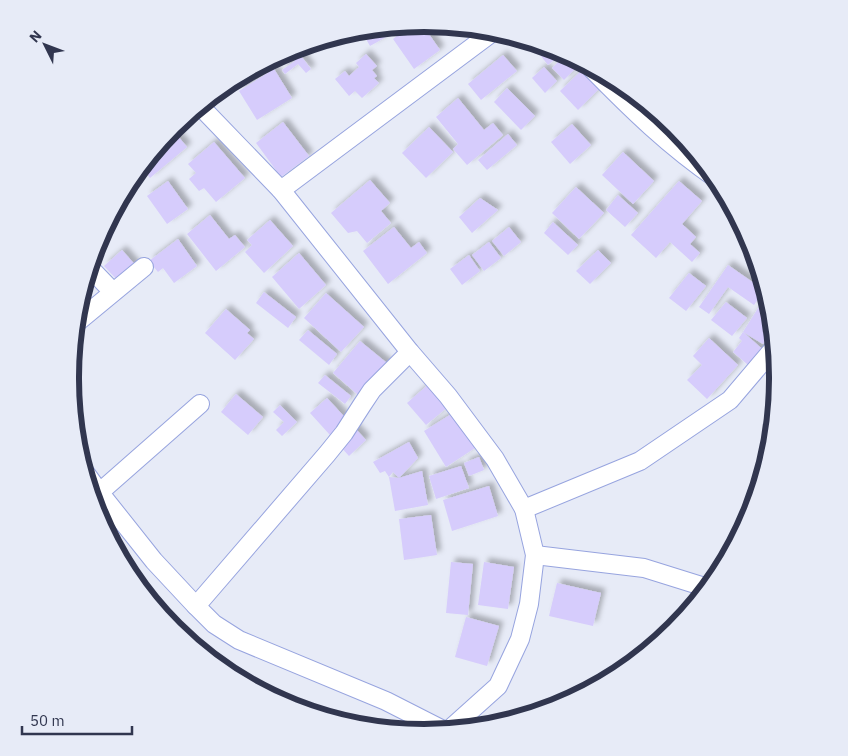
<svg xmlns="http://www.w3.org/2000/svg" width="848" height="756" viewBox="0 0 848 756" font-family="'IBM Plex Sans',sans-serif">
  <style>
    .building { fill: #d6ccfc; filter: url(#shadow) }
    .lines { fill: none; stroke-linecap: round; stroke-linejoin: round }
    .minor-casing { stroke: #97a4df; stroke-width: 20 }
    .minor { stroke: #fff; stroke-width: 18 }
    .rim { fill: none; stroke: #31364f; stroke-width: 6 }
  </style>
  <defs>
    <filter id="shadow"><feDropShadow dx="4.5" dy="-4.5" stdDeviation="2.5" flood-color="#0004"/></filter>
  </defs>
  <rect width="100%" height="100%" fill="#e7ebf7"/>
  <!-- building -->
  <g class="building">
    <path d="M 419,24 L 422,24 L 440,50 L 414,69 L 393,39 L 411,25 L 414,28 Z"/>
    <path d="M 403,26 L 404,27 L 370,46 L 361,30 Z"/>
    <path d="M 536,44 L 560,51 L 563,53 L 548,65 L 533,46 Z"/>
    <path d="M 297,48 L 298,52 L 259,72 L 257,68 L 289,51 Z"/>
    <path d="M 298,52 L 311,69 L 306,73 L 298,64 L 285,74 L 282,70 L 295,61 L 292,57 Z"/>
    <path d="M 366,54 L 377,66 L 372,70 L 377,76 L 374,78 L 379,83 L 362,98 L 355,91 L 349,96 L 335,79 L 345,71 L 349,76 L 359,67 L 356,63 Z"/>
    <path d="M 566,54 L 581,63 L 564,80 L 552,68 Z"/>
    <path d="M 503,55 L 517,71 L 481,100 L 468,84 Z"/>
    <path d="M 544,67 L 557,81 L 545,93 L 532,78 Z"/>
    <path d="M 274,69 L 292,98 L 257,120 L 239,91 Z"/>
    <path d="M 582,70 L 600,88 L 578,110 L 560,91 Z"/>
    <path d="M 245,74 L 246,76 L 217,93 L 216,92 L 227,83 Z"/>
    <path d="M 507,88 L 535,116 L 521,130 L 494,102 Z"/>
    <path d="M 458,98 L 484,130 L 493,123 L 503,135 L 467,165 L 453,149 L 458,144 L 436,117 Z"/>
    <path d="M 661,116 L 675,128 L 684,139 L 683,140 L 660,117 Z"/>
    <path d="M 283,122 L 309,156 L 281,177 L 256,143 Z"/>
    <path d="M 572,124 L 591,145 L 570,164 L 551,142 Z"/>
    <path d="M 429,127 L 453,152 L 426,178 L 402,153 Z"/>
    <path d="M 172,129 L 187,147 L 150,178 L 141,167 Z"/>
    <path d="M 508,134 L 517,145 L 487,170 L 478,160 Z"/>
    <path d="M 214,142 L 245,178 L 216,202 L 204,188 L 199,191 L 189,179 L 196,173 L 188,164 Z"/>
    <path d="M 623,152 L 654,181 L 633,204 L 602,175 Z"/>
    <path d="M 370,180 L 390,203 L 381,211 L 391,223 L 367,243 L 357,231 L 348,233 L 331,213 Z"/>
    <path d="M 168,181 L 188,209 L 167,224 L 147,196 Z"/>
    <path d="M 679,181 L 702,201 L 682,224 L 696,237 L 690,244 L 700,253 L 692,262 L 670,242 L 656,258 L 631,235 Z"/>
    <path d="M 576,187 L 604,213 L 579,239 L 552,213 Z"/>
    <path d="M 618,195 L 638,213 L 625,227 L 606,210 Z"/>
    <path d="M 480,198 L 498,210 L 472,233 L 459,217 Z"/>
    <path d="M 210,215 L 229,239 L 235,235 L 245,247 L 216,271 L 187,234 Z"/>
    <path d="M 739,219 L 748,236 L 734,225 Z"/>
    <path d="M 270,220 L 293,246 L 264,273 L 245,252 L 252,245 L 247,240 Z"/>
    <path d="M 553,222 L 578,245 L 568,255 L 544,233 Z"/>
    <path d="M 394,227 L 411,248 L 419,242 L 427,253 L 388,284 L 363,251 Z"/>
    <path d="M 509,227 L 521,242 L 504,256 L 492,241 Z"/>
    <path d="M 178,239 L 197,266 L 174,283 L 163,268 L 158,272 L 149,261 Z"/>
    <path d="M 489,242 L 501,258 L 484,271 L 472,255 Z"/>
    <path d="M 122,250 L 138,268 L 120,283 L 104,266 Z"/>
    <path d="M 598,250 L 611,263 L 590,284 L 576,271 Z"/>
    <path d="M 299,253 L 326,285 L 299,309 L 272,277 Z"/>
    <path d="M 469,255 L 480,271 L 462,285 L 450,269 Z"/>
    <path d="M 728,265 L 764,290 L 754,305 L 728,287 L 709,314 L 699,307 Z"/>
    <path d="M 689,273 L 706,286 L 686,311 L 669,298 Z"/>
    <path d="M 264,292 L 296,317 L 288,328 L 256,303 Z"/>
    <path d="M 326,293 L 364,327 L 341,352 L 304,318 Z"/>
    <path d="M 767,294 L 771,309 L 773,328 L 763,344 L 743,332 Z"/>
    <path d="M 726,302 L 747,318 L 732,336 L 711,320 Z"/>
    <path d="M 226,309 L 250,330 L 247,333 L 254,339 L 235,360 L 205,333 Z"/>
    <path d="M 308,330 L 337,354 L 329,365 L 299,340 Z"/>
    <path d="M 743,332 L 768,354 L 754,370 L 733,352 L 742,341 L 739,338 Z"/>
    <path d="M 709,338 L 738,365 L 707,399 L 687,380 L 702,365 L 693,356 Z"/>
    <path d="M 360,341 L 393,368 L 365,401 L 333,373 Z"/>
    <path d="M 325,375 L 351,396 L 345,404 L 318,383 Z"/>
    <path d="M 430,383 L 449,406 L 426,425 L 407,403 Z"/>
    <path d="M 236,394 L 263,417 L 248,435 L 221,412 Z"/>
    <path d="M 327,398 L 366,440 L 349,456 L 310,413 Z"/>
    <path d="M 280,405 L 297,422 L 282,436 L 276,430 L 284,422 L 273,412 Z"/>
    <path d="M 453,413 L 475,448 L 446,467 L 424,431 Z"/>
    <path d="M 409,442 L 418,458 L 399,478 L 393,472 L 389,477 L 385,471 L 380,473 L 373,462 Z"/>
    <path d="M 479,457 L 484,470 L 469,476 L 464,463 Z"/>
    <path d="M 461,466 L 469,488 L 436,499 L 429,476 Z"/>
    <path d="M 422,471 L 428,505 L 395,511 L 389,477 L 399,478 Z"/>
    <path d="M 489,486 L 498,516 L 452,531 L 443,500 Z"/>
    <path d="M 431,515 L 437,555 L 404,560 L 399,519 Z"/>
    <path d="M 451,562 L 473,564 L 468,615 L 446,613 Z"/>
    <path d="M 484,562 L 514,567 L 508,609 L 478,605 Z"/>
    <path d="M 557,583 L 601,593 L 593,626 L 549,616 Z"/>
    <path d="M 466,617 L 499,626 L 487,666 L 455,657 Z"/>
  </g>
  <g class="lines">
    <!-- minor casing -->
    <g class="minor-casing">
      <g id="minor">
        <path d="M 591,68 C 631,109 669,146 717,179"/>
        <path d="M 200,106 L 281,190 L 410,352 L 448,396 L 495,459 L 524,509 L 535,555 L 529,604 L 520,639 L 498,686 L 449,730"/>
        <path d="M 281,190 L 494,31"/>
        <path d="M 89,267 L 113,292"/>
        <path d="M 75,324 L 144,267"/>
        <path d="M 84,471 L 100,493 L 154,561 L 196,606 L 214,624 L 239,640 L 386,701 L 443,730"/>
        <path d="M 92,499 L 200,404"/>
        <path d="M 524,509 L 640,461 L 730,400 L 775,347"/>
        <path d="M 535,555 L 644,568 L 708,588"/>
        <path d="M 196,606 L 327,454 L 344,433 L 362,405 L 372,390 L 410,352"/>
      </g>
    </g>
    <!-- minor -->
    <use href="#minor" class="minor"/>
  </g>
  <!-- crop -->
  <path d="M0 0H848V756H0ZM424 32H424A345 345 0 0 1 769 377V379A345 345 0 0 1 424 724H424A345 345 0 0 1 79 379V377A345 345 0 0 1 424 32Z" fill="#e7ebf7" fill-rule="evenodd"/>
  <path class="rim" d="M424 32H424A345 345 0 0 1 769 377V379A345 345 0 0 1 424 724H424A345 345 0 0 1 79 379V377A345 345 0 0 1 424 32Z"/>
  <!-- north arrow -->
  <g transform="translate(45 45) rotate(312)" stroke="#e7ebf7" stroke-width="4" paint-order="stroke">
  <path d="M0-4L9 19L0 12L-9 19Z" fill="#31364f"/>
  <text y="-8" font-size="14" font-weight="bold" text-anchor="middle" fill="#31364f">N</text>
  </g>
  <!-- scale -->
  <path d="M22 726v8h110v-8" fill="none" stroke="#31364f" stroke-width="2.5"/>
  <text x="30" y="726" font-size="15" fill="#31364f" stroke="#e7ebf7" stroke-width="4" paint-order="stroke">50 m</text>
</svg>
